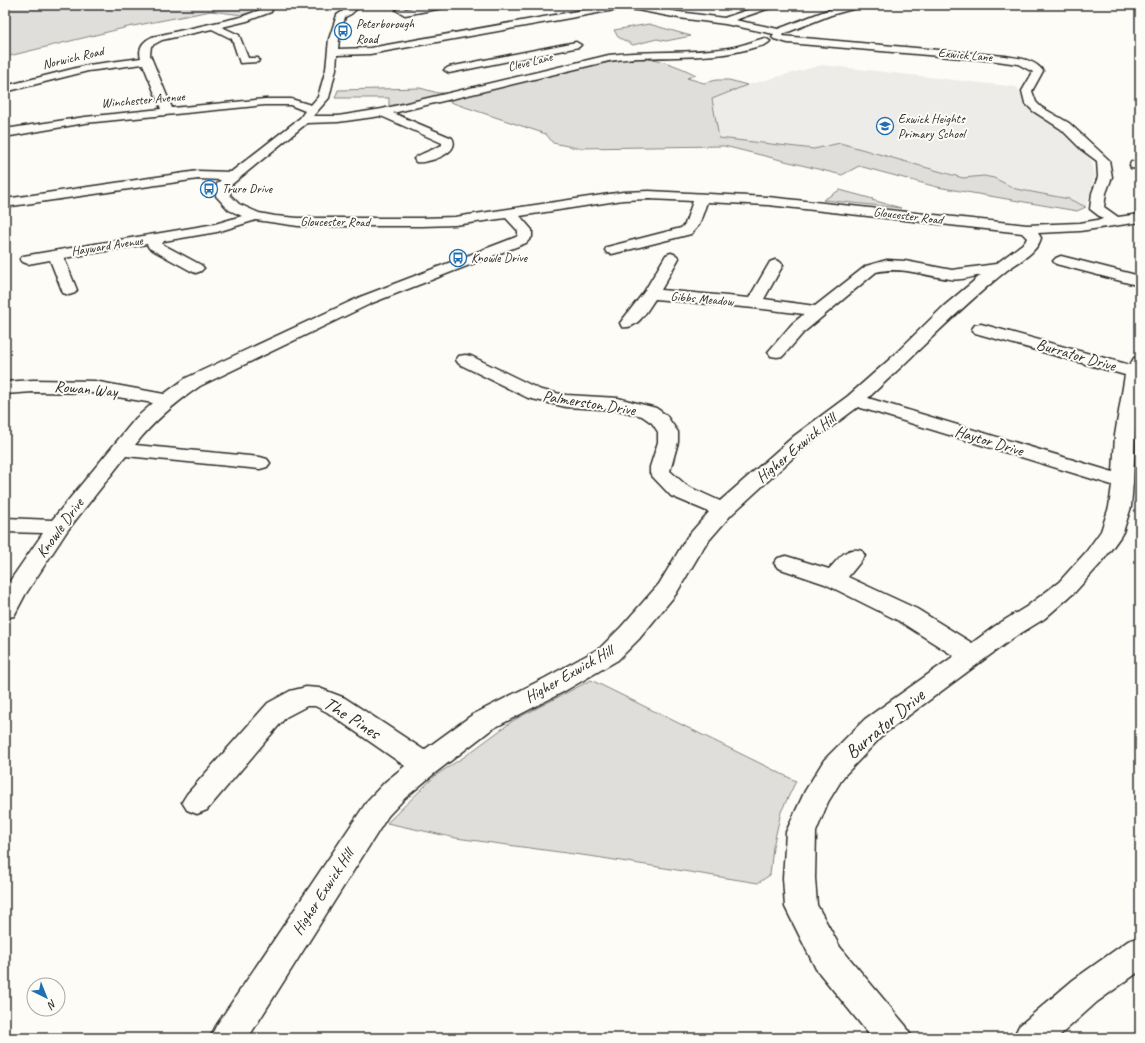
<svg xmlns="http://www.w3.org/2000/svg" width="1145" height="1043" viewBox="0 0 1145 1043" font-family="Caveat,sans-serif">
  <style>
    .built { fill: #edece8 }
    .green { fill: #dfdeda; stroke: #858482 }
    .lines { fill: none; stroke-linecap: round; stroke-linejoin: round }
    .street-casing { stroke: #2b2b2b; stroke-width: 3 }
    .street { fill: #fdfcf7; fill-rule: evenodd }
    .labels { text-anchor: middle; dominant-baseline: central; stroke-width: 4; stroke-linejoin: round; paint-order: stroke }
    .far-poi-label { font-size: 13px; fill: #2b2b2b; stroke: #fdfcf7; text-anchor: start }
    .far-street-label { font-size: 13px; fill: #2b2b2b; stroke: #fdfcf7 }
    .street-label { font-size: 16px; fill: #2b2b2b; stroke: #fdfcf7 }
    .near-street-label { font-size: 19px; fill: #2b2b2b; stroke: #fdfcf7 }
  </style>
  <rect width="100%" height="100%" fill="#fdfcf7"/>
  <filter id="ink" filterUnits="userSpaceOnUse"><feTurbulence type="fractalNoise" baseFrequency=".025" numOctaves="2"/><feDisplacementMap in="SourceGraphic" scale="8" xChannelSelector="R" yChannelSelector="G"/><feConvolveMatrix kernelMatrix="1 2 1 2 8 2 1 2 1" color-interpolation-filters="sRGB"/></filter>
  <g filter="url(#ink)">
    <!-- built -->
    <path class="built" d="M 822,65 L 1017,87 L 1024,99 L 1037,113 L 1074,141 L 1091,160 L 1095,175 L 1086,207 L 1069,199 L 1016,189 L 994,178 L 984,176 L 963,178 L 840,143 L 814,149 L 718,138 L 712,99 L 747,85 Z"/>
    <!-- green -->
    <g class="green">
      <path d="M 5,5 L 274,5 L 242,15 L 211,11 L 128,27 L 5,57 Z"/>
      <path d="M 649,24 L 691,36 L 666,41 L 657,39 L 633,45 L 618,37 L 614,30 Z"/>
      <path d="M 644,56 C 662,61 679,66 696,75 L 687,78 L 704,83 L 717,80 L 729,80 L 747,85 L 712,99 L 719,138 L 814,149 L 840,143 L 963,178 L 984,176 L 994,178 L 1016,189 L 1069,199 L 1086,207 L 1077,211 L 937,187 L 859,166 L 842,175 L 724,146 L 577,148 L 553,143 L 546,134 L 444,100 L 588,66 Z"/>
      <path d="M 420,88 L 438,93 L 456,93 L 389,108 L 389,98 L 335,98 L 338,90 Z"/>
      <path d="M 840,190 L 873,199 L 872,200 L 901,208 L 823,200 Z"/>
      <path d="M 591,680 L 796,781 L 781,812 L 773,847 L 770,875 L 758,883 L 596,857 L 456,838 L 387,823 L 436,775 L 464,757 L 514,720 Z"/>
    </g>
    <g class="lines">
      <!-- street casing -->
      <g class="street-casing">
        <g id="street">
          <path d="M 352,5 L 361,5 L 351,14 L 345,17 L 339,39 L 338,49 L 370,48 L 611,5 L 640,5 L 679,12 L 724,18 L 762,5 L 774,5 L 773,7 L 735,20 L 778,29 L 825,11 L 847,5 L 861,5 L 860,7 L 831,15 L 783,34 L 782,36 L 1005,56 C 1018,58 1034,59 1043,71 L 1032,91 L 1036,102 L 1041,107 L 1069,123 L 1109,160 L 1112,177 L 1106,193 L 1104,207 L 1118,217 L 1140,214 L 1140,222 L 1080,231 L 1038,233 L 1041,238 C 1037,253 1018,262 1006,271 C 957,310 914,356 868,398 L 1113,472 L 1115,435 L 1125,375 L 975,333 L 972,329 L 975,325 L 981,324 L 1130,365 L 1134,358 L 1140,357 L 1140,400 L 1135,435 L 1133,482 L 1131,507 L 1123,532 L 1120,537 L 1102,562 L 1075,592 L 1044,619 L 1013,638 L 885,733 L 844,776 L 828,802 L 816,832 L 815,878 L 817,905 L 840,947 L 906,1026 L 912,1038 L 872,1038 L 816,969 L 785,907 L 783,878 L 786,832 L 805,791 L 824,760 L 865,719 L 954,656 L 899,621 L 825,584 L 778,568 L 774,563 L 778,558 L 786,556 L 829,569 C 840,558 845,546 862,551 L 865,556 L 848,577 L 917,609 L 972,643 L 995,626 L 1026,607 L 1059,582 L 1086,552 L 1101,531 L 1109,507 L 1112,485 L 858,407 L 808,444 L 731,515 L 705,545 L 676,594 L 639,639 L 618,660 L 563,692 L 492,729 L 435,773 L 405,798 L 388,816 L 248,1038 L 210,1038 L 216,1026 L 368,800 L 385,782 L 405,766 L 327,712 L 315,706 L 307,706 L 286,717 L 207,810 L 197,814 L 187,810 L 182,802 L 187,794 L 268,703 L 290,691 L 306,687 L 319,688 L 345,698 L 424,750 L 472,715 L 545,678 L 600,648 L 621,627 L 659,584 L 687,537 L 709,512 L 671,496 L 653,477 L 650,473 L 650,467 L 658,442 L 658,432 L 652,423 L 642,416 L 618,410 L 566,407 L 528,398 L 459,364 L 456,360 L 459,356 L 465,355 L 471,356 L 541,390 L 566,395 L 618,398 L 656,408 L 666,415 L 678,432 L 678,442 L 670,471 L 687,486 L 720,501 L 794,436 L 848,396 L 890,359 L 944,306 L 981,275 C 971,277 960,281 950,279 C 925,276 901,266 876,272 L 804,332 L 783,356 L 777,357 L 771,356 L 768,352 L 792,324 L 804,314 L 754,308 L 655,299 C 647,310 638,330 622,327 L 620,323 L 644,292 L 666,255 L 671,253 L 676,255 L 679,258 L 661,290 L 749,298 L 770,262 L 775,260 L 780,262 L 783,265 L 764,299 L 815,306 L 866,266 L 887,260 L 905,261 L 952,270 L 996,264 L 1025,242 L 1027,238 L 1022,233 L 768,205 L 707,202 L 699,225 L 691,234 L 612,254 L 607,253 L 605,250 L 607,247 L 681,228 L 685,224 L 693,201 L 649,199 L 623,200 L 520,216 L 532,230 L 532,237 L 526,243 L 372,303 L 200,386 C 175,403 154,421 135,445 L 260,457 L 267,459 L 270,463 L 267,467 L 260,469 L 126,456 L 67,531 L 25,595 L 14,616 L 5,618 L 5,588 L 43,533 L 5,532 L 5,518 L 52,520 L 136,418 L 153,403 L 94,393 L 33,392 L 5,394 L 5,382 L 33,380 L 94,381 L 164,394 L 186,378 L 360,297 L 516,237 L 518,235 L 518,231 L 506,218 L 455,225 L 422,226 L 298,226 L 256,220 L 217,232 L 164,241 L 162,244 L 201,265 L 204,268 L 201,271 L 196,273 L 191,271 L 149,248 L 147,244 L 64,258 L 77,290 L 75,293 L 69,295 L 63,293 L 50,260 L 28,264 L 23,262 L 20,259 L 23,256 L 215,224 L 242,216 L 229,210 L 216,196 L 217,184 L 221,180 L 198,179 L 5,207 L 5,199 L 198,171 L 231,172 L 300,118 L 305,111 L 290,105 L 265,105 L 85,123 L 5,137 L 5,129 L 85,117 L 161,109 L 143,64 L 88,71 L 5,92 L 5,86 L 88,65 L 141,58 C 138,48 143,41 152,37 L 241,17 L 268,7 L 272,10 L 271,12 L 247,21 L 222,27 L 239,35 L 248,58 L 258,58 L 259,60 L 258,62 L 240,63 L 232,39 L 212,29 L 162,40 L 151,46 L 150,55 L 172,108 L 265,99 L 291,99 L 311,105 L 318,97 L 326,69 L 329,39 L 337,15 ZM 620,9 L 637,10 L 679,18 L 725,24 L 774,34 L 772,37 L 774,39 L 788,43 L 997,61 L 1018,64 L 1033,72 L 1022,91 L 1025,103 L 1033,111 L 1061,129 L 1081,149 L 1097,161 L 1098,177 L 1092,193 L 1090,209 L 1103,219 L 1080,223 L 1027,225 L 768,197 L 649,191 L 623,192 L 455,217 L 422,218 L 298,218 L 275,216 L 259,213 L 239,204 L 230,195 L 231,185 L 307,123 L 338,122 L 381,116 L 442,143 L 442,145 C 435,149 417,155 414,159 L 416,162 C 426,164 462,153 452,138 L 393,113 L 609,61 C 619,60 629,58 640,58 C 679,56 718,59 756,47 C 761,46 767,45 770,41 L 765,38 C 753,41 742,46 729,48 C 689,54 649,50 609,55 L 382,109 L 338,116 L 313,116 L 329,98 L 336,69 L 337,55 L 370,54 Z"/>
          <path d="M 429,5 L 447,5 L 443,8 L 405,15 L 396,10 L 400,7 L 406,9 Z"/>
          <path d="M 576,42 L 581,45 L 579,47 L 449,73 L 444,70 L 449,67 Z"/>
          <path d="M 1136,161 L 1140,161 L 1140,169 L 1131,168 L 1130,165 L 1131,162 Z"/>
          <path d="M 1061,256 L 1140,276 L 1140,286 L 1056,264 L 1053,261 L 1056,258 Z"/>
          <path d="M 1140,937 L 1140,971 L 1097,1002 L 1057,1038 L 1013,1038 L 1019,1026 L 1073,980 L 1128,941 Z"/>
        </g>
      </g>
      <!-- street -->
      <use href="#street" class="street"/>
    </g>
  </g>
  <!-- icons -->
  <defs>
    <g id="bus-ring" transform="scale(0.9)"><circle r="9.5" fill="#fdfcf7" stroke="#1f6fb2" stroke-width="1.5"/><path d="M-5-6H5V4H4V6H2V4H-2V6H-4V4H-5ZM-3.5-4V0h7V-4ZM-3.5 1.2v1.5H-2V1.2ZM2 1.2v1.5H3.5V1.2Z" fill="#1f6fb2"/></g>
    <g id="school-ring" transform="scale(0.9)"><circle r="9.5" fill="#fdfcf7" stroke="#1f6fb2" stroke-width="1.5"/><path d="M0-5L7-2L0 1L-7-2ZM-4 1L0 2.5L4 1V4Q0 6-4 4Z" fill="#1f6fb2"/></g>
  </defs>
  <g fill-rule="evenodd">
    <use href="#bus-ring" x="343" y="31"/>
    <use href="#school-ring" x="885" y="126"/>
    <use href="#bus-ring" x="209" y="189"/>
    <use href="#bus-ring" x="458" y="258"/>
  </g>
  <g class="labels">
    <!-- far-poi labels -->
    <g class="far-poi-label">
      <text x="356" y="24">Peterborough<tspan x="356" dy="15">Road</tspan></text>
      <text x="898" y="119">Exwick Heights<tspan x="898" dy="15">Primary School</tspan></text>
      <text x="222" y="189">Truro Drive</text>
      <text x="471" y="258">Knowle Drive</text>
    </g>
    <!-- far-street labels -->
    <g class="far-street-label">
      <text transform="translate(965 55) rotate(5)">Exwick Lane</text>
      <text transform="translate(73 58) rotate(-13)">Norwich Road</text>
      <text transform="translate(530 62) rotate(-14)">Cleve Lane</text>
      <text transform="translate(143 100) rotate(-5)">Winchester Avenue</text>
      <text transform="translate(908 216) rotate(7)">Gloucester Road</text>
      <text x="335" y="222">Gloucester Road</text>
      <text transform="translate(107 246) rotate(-9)">Hayward Avenue</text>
      <text transform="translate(702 299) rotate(5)">Gibbs Meadow</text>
    </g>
    <!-- street labels -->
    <g class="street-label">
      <text transform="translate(1076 355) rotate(16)">Burrator Drive</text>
      <text transform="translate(86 389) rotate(5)">Rowan Way</text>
      <text transform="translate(589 403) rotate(9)">Palmerston Drive</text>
      <text transform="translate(989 441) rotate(17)">Haytor Drive</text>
      <text transform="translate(796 448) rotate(-40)">Higher Exwick Hill</text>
      <text transform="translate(60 528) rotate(-54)">Knowle Drive</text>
      <text transform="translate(569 674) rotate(-30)">Higher Exwick Hill</text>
      <text transform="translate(323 892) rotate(-57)">Higher Exwick Hill</text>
    </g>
    <!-- near-street labels -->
    <g class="near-street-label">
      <text transform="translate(352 718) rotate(32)">The Pines</text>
      <text transform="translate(885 724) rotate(-40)">Burrator Drive</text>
    </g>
  </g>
  <!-- margin -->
  <rect width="1145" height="1043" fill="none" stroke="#fdfcf7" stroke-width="20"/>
  <rect x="10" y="10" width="1125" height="1023" fill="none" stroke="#2b2b2b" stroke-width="1.5" filter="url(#ink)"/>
  <!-- north arrow -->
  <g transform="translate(46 997) rotate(137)"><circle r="19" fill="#fdfcf7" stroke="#a9a8a5"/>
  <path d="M0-3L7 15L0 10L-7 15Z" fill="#1f6fb2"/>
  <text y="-6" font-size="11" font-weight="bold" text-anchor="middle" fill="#2b2b2b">N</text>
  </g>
</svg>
